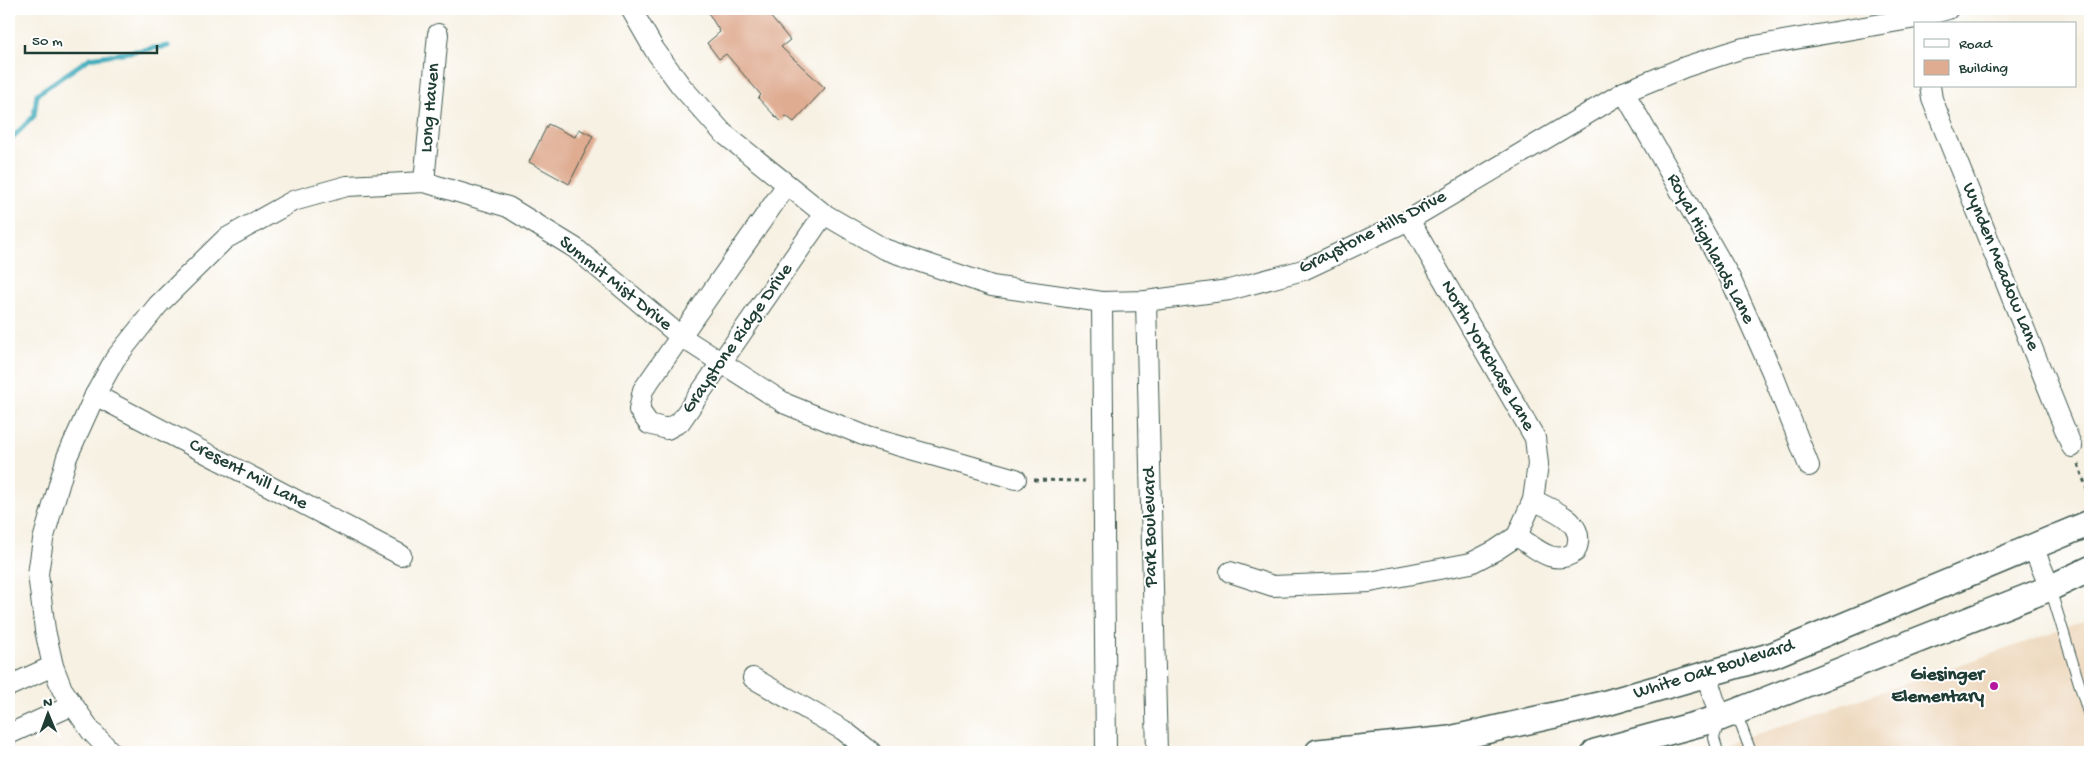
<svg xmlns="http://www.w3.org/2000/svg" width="2099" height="761" viewBox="0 0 2099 761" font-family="'Gochi Hand',sans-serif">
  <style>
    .built { fill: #edd7bb }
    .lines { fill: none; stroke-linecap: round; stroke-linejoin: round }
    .stream { stroke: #3eacbc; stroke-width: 5 }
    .building { fill: #dfac91 }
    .service-casing { stroke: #3f584e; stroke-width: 12 }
    .minor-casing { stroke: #3f584e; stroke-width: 22 }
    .tertiary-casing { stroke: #3f584e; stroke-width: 28 }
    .path { stroke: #3f584e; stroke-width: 3; stroke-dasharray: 4 4; stroke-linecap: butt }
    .service { stroke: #fff; stroke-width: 10 }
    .minor { stroke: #fff; stroke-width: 20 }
    .tertiary { stroke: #fff; stroke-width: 25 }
    .poi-dot { fill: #b5179e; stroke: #fff; stroke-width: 2 }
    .labels { text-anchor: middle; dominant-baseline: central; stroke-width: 4; stroke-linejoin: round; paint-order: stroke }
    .street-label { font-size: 19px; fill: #1f3d34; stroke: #fff }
    .poi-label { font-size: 19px; font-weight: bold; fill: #1f3d34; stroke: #fff; text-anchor: end }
  </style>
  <rect width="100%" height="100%" fill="#fff"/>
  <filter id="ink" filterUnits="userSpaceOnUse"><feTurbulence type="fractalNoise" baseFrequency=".02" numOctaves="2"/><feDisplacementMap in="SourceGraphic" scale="10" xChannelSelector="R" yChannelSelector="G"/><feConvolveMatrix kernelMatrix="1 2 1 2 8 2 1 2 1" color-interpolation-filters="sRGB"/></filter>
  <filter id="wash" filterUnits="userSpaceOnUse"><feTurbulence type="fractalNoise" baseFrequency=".0096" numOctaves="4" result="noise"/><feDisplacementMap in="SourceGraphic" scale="20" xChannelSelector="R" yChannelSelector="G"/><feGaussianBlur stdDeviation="1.12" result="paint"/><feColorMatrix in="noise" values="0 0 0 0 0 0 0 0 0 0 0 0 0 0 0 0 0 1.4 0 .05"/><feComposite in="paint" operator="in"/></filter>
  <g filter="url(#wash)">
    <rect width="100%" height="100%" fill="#f7f1e3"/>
    <!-- built -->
    <path class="built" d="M 2090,620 L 2090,752 L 1706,752 Z"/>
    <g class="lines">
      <!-- stream -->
      <path class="stream" d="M 9,141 L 34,116 L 37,94 L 90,58 L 168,46"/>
    </g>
    <g id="blocks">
      <!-- building -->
      <g class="building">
        <path d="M 706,9 L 764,9 L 790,40 L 781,47 L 825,88 L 794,122 L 786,116 L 781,121 L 776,117 L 758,98 L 761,95 L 726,54 L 719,59 L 707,43 L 720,32 Z"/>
        <path d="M 548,124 L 575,137 L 579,129 L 593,136 L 569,184 L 529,162 Z"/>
      </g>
    </g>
  </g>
  <g filter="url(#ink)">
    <use href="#blocks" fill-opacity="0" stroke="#3f584e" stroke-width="1"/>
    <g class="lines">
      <!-- service casing -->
      <g class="service-casing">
        <g id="service">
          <path d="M 2050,588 L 2090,719"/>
          <path d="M 1718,752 L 1714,738 L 1720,718 L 1740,723 L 1751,752"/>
        </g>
      </g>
      <!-- minor casing -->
      <g class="minor-casing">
        <g id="minor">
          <path d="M 631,9 L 654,49 L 681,86 L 723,133 L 824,214 L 884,249 L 992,286 L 1102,302 L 1146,301 L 1229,290 L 1303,270 L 1409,220 L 1624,92 L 1685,67 L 1743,48 L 1916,18 L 1948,9"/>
          <path d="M 1930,86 L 1932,99 L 2072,447"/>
          <path d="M 1624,92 L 1730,278 L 1772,372 L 1809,466"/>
          <path d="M 424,182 L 438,34"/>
          <path d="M 786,186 L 643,390 L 639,410 L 649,424 L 667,429 L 680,422 L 824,214"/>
          <path d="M 1146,301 L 1157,752"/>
          <path d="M 1102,302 L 1106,752"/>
          <path d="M 95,395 L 401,555"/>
          <path d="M 1517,536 C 1536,548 1553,567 1575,552 C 1589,522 1553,510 1533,500"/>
          <path d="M 2033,547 L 2050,588"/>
          <path d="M 1230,572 L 1273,586 L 1370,582 L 1471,563 L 1496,550 L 1517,536 L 1533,500 L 1538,464 L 1535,438 L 1409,220"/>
          <path d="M 1706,674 L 1720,718"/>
          <path d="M 753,678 L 843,730 L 871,752"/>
          <path d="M 9,686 L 53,666"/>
          <path d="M 9,734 L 73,705"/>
          <path d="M 111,752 L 91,731 L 62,689 L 53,666 L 45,630 L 38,574 L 43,540 L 67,457 L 95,395 L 115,359 L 158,305 L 225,239 L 293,201 L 347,186 L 424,182 L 508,207 L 575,248 L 680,336 L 786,404 L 868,437 L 1016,479"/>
        </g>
      </g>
      <!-- tertiary casing -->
      <g class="tertiary-casing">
        <g id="tertiary">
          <path d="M 1318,752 L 1450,739 L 1603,704 L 1773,655 L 2090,523"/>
          <path d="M 1595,752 L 1720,718 L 2050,588 L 2090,569"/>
        </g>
      </g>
      <!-- path -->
      <g class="path">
        <path d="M 2078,464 L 2090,498"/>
        <path d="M 1034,480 L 1085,481"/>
      </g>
      <!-- service -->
      <use href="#service" class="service"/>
      <!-- minor -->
      <use href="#minor" class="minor"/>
      <!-- tertiary -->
      <use href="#tertiary" class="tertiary"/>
    </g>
  </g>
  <!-- markers -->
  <circle class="poi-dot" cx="1994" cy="686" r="5"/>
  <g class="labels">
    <!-- street labels -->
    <g class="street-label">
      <text transform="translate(431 108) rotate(-85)">Long Haven</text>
      <text transform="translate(1373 233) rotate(-27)">Graystone Hills Drive</text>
      <text transform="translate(1710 249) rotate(62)">Royal Highlands Lane</text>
      <text transform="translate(2000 267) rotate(68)">Wynden Meadow Lane</text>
      <text transform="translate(615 284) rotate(39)">Summit Mist Drive</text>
      <text transform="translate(738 339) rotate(-55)">Graystone Ridge Drive</text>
      <text transform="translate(1487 356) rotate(60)">North Yorkchase Lane</text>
      <text transform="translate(248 475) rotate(28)">Cresent Mill Lane</text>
      <text transform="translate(1151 527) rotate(-91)">Park Boulevard</text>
      <text transform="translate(1714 670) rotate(-17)">White Oak Boulevard</text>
    </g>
    <!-- poi labels -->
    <g class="poi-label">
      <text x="1984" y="675">Giesinger<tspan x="1984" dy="22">Elementary</tspan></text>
    </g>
  </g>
  <!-- margin -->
  <rect width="2099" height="761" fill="none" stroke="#fff" stroke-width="30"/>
  <!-- legend -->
  <rect x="1914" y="22" width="162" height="65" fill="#ffffff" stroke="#a5b1ae"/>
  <rect x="1924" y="39" width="25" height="8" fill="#ffffff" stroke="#a5b1ae"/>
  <text x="1959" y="48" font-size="15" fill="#1f3d34">Road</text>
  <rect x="1924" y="60" width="25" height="15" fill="#dfac91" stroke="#a5b1ae"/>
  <text x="1959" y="72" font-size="15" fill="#1f3d34">Building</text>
  <!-- north arrow -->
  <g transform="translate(48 714) rotate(359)" stroke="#ffffff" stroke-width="4" paint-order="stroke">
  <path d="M0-4L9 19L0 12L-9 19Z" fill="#1f3d34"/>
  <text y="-8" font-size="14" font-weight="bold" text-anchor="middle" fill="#1f3d34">N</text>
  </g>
  <!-- scale -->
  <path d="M25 45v8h132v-8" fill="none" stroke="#1f3d34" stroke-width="2.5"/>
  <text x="32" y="45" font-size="15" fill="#1f3d34" stroke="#ffffff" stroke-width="4" paint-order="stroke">50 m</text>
</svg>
